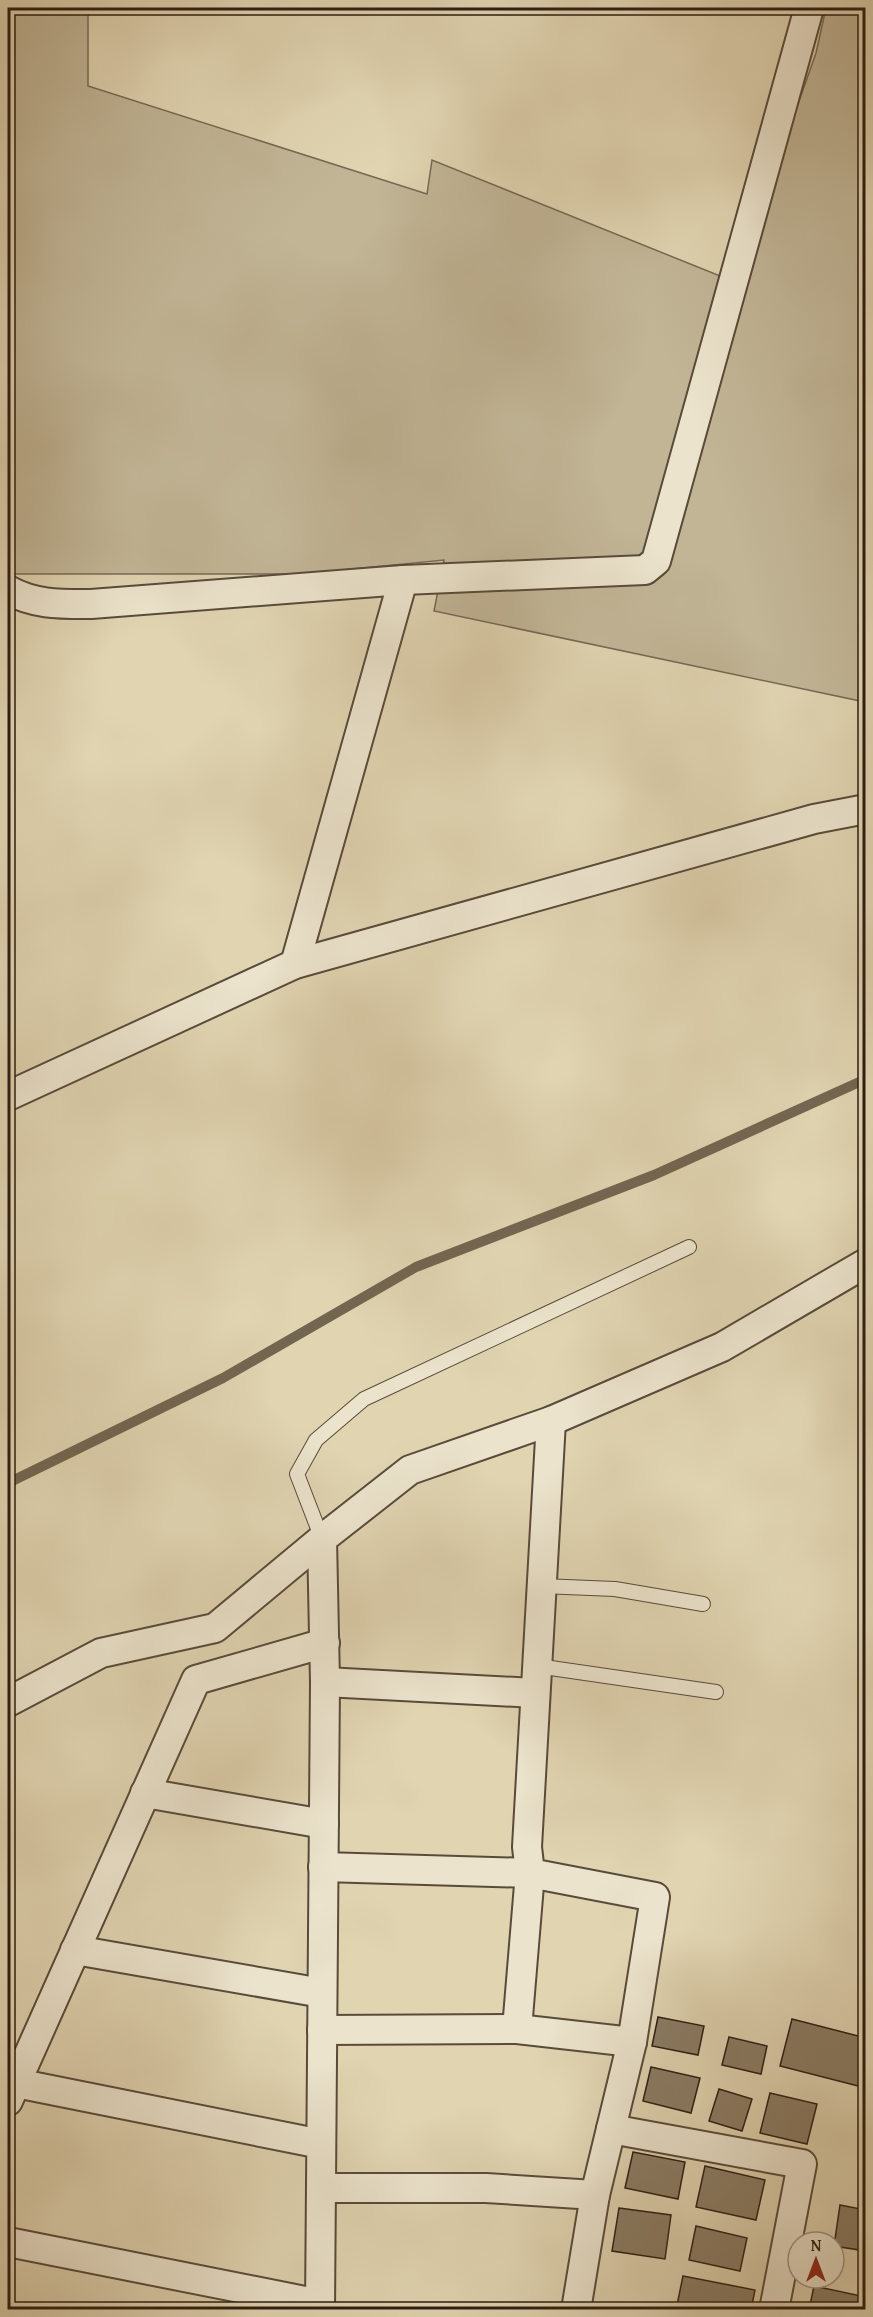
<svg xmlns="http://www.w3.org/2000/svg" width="873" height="2317" viewBox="0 0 873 2317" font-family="'Gentium Book Plus',serif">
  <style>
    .green { fill: #c1b596; stroke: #766954; stroke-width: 1.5 }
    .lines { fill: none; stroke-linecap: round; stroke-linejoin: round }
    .stream { stroke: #736651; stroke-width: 10 }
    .building { fill: #8a7c65; stroke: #2c1d12; stroke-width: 1.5 }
    .service-casing { stroke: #594b3a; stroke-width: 16 }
    .minor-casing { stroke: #594b3a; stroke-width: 32 }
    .service { stroke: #ebe3cc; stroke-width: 14 }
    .minor { stroke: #ebe3cc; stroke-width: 28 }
  </style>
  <rect width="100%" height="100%" fill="#e0d4b1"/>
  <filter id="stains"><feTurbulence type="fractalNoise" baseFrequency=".00333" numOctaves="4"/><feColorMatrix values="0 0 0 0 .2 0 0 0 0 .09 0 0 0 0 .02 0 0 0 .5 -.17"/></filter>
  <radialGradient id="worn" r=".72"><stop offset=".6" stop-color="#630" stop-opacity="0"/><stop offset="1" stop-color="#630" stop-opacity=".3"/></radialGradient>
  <!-- green -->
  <path class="green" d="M 8,8 L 88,8 L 88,86 L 427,194 L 432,160 L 735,282 L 816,53 L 826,8 L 865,8 L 865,702 L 434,611 L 444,560 L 302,574 L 8,574 Z"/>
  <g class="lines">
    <!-- stream -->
    <path class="stream" d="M 8,1483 L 223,1378 L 416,1267 L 654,1175 L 866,1079"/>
  </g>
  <!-- building -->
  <g class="building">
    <path d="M 658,2017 L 704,2026 L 698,2055 L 652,2046 Z"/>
    <path d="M 792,2019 L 866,2038 L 866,2088 L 780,2066 Z"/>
    <path d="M 729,2037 L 767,2046 L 761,2074 L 722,2065 Z"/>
    <path d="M 651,2067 L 700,2078 L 691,2113 L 643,2101 Z"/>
    <path d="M 719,2089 L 752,2099 L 742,2131 L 709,2121 Z"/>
    <path d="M 770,2093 L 817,2104 L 807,2144 L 760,2133 Z"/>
    <path d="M 633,2152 L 685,2162 L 678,2199 L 625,2188 Z"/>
    <path d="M 705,2166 L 765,2180 L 756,2220 L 696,2207 Z"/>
    <path d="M 840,2205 L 866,2210 L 866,2251 L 834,2246 Z"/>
    <path d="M 619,2208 L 671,2215 L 665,2259 L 612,2251 Z"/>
    <path d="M 696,2226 L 747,2238 L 740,2271 L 689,2260 Z"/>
    <path d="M 683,2276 L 755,2290 L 751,2310 L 676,2310 Z"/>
    <path d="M 814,2286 L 866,2297 L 866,2310 L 809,2310 Z"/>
  </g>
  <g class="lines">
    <!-- service casing -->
    <g class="service-casing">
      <g id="service">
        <path d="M 322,1539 L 297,1474 L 316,1440 L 364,1399 L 689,1247"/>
        <path d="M 541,1586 L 615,1589 L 703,1604"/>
        <path d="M 537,1666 L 716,1692"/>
      </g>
    </g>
    <!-- minor casing -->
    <g class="minor-casing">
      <g id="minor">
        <path d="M 8,590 C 35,605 61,604 91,604 L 403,580 L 645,570 L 656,561 L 809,8"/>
        <path d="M 295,964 L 403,580"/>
        <path d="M 8,1096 L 295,964 L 814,819 L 866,809"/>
        <path d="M 551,1421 L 527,1847 L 530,1873 L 655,1897 L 632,2042 L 595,2195 L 576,2310"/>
        <path d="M 325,1682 L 535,1693"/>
        <path d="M 8,1702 L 101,1653 L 215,1628 L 322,1539"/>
        <path d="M 145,1793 L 324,1824"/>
        <path d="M 323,1867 L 530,1873 L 517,2029"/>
        <path d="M 75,1950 L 322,1993"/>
        <path d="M 322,2030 L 517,2029 L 632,2042"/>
        <path d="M 16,2083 L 321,2144"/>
        <path d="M 8,2101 L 196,1680 L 325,1643"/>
        <path d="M 611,2129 L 802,2164 L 774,2310"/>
        <path d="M 321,2188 L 486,2188 L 595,2195"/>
        <path d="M 8,2242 L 320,2304"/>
        <path d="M 320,2310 L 325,1682 L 322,1539 L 410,1470 L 551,1421 L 722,1347 L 866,1263"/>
      </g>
    </g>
    <!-- service -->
    <use href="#service" class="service"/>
    <!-- minor -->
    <use href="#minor" class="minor"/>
  </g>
  <!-- margin -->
  <rect width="873" height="2317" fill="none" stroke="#e0d4b1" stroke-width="30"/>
  <rect x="9" y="9" width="855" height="2299" fill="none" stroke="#2c1d12" stroke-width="3"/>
  <rect x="15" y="15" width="843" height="2287" fill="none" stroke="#2c1d12" stroke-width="1.5"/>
  <!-- north arrow -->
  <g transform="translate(816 2260)"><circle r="28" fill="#ebe3cc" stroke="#9f9482" stroke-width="1.5"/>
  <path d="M0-4.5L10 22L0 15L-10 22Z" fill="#8f2418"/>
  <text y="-9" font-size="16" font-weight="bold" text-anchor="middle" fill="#2c1d12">N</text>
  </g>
  <rect width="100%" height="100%" filter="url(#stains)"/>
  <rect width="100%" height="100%" fill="url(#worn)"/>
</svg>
